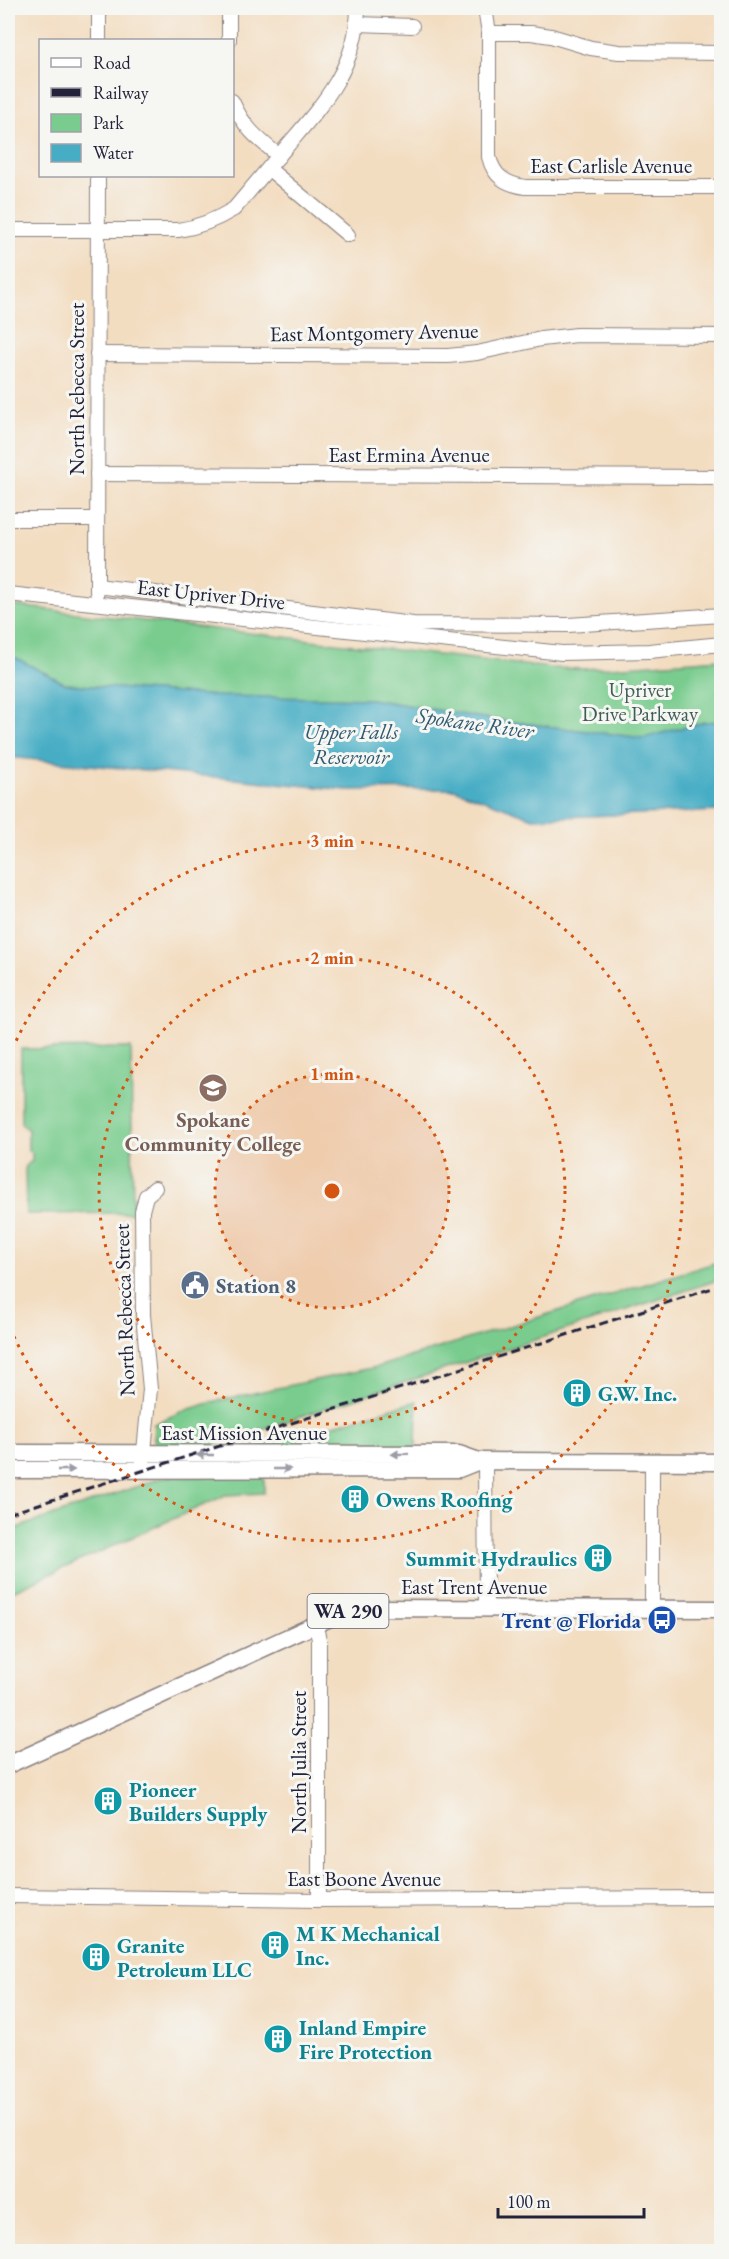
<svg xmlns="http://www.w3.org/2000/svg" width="729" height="2259" viewBox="0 0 729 2259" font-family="'EB Garamond',serif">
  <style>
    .green { fill: #79cc8e; stroke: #4e7764; stroke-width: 1.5 }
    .water { fill: #46adc5; stroke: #346880; stroke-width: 1.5 }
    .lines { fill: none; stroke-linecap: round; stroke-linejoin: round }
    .minor-casing { stroke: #8a807e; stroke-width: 16 }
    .major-casing { stroke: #8a807e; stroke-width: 19 }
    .minor { stroke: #fff; stroke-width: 14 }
    .major { stroke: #fff; stroke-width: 16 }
    .rail { stroke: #22223b; stroke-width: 3; stroke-dasharray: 9 4.5; stroke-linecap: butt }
    .oneway { fill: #9c9ca7 }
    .ring { fill: none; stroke: #d45411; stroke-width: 3; stroke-dasharray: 3 6 }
    .labels { text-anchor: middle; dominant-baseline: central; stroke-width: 6; stroke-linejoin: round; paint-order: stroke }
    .shield { fill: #f6f6f2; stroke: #626272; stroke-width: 1.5 }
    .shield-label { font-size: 20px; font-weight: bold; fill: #22223b }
    .street-label { font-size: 21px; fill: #22223b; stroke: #f6f6f2 }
    .park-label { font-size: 21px; fill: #405e58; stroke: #f6f6f2 }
    .education-label { font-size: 21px; font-weight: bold; fill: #785e54; stroke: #f6f6f2 }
    .service-label { font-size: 21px; font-weight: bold; fill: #4e5e75; stroke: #f6f6f2; text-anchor: start }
    .culture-label { font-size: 21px; font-weight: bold; fill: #0d838f; stroke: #f6f6f2; text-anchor: start }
    .transit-label { font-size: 21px; font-weight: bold; fill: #164399; stroke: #f6f6f2; text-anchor: end }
    .water-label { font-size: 22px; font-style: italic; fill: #305a72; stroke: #f6f6f2 }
    .centre { fill: #d45411; stroke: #f6f6f2; stroke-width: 3 }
    .ring-label { font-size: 18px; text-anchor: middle; font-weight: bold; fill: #d45411; stroke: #f6f6f2; stroke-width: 6; stroke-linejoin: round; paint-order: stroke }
  </style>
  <rect width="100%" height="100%" fill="#f6f6f2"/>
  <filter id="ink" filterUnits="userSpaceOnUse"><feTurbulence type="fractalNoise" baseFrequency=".0167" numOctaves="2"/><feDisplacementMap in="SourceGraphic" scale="12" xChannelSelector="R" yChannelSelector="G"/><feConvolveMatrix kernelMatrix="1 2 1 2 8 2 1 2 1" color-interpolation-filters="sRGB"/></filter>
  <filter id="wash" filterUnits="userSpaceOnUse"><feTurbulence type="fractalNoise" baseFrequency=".008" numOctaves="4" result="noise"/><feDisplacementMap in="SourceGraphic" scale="24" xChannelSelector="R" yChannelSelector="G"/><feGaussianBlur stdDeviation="1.35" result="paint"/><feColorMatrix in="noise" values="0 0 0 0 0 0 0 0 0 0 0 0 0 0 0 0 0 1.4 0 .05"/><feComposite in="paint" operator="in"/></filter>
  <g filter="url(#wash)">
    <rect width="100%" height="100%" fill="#f3ddc1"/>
    <!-- green -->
    <g class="green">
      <path d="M 8,605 L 551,668 L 583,669 L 721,659 L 721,721 L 705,722 L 643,738 L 489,719 L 371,699 L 217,696 L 66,684 L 8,654 Z"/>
      <path d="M 131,1048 L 133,1213 L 26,1214 L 25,1166 L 32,1161 L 32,1153 L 28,1150 L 28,1130 L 21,1123 L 21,1049 Z"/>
      <path d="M 721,1261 L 721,1279 L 207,1447 L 158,1446 L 154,1442 L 154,1424 L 183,1411 L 216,1401 L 377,1367 Z"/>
      <path d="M 417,1401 L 416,1448 L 250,1449 Z"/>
      <path d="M 167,1476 L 264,1476 L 264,1493 L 226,1495 L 8,1593 L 8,1531 Z"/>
    </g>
    <!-- water -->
    <path class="water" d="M 8,654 L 66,684 L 217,696 L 371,699 L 489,719 L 643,738 L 705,722 L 721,721 L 721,811 L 533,818 L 454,789 L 347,790 L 8,757 Z"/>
  </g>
  <g filter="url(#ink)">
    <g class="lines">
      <!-- minor casing -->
      <g class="minor-casing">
        <g id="minor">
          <path d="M 229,8 L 229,40"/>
          <path d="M 485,8 L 489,33 L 489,157 C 494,177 506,184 525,187 L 722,187"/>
          <path d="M 358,24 L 412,26"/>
          <path d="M 489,33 L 531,33 L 551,36 L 591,48 L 619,52 L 722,53"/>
          <path d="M 99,40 L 99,8"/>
          <path d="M 232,101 C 244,128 257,138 279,156"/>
          <path d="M 269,169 L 348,235"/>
          <path d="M 8,230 L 178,230 C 200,227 216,220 234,209 C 252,188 270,166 288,145 C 324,103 357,66 358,8"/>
          <path d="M 97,354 L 448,356 L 477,353 L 541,339 L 577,335 L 722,336"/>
          <path d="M 97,474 L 722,477"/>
          <path d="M 8,519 L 97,519"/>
          <path d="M 97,586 L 413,624 L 568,625 L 722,615"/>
          <path d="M 97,592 L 98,176"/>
          <path d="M 8,594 L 562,653 L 649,651 L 722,644"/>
          <path d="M 485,1461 L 486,1609"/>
          <path d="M 143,1462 L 150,1389 L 143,1315 L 142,1211 L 146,1196 L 155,1188"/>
          <path d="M 652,1609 L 652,1462"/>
          <path d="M 315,1624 L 319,1639 L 319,1900"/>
          <path d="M 8,1896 L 319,1900 L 722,1898"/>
        </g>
      </g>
      <!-- major casing -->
      <g class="major-casing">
        <g id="major">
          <path d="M 8,1453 L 459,1454 L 479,1461"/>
          <path d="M 8,1470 L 459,1469 L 479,1461 L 722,1462"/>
          <path d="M 8,1765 L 332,1617 L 349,1611 L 370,1608 L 722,1609"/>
        </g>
      </g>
      <!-- minor -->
      <use href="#minor" class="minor"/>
      <!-- major -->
      <use href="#major" class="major"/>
      <!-- rail -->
      <path class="rail" d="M 8,1514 L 722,1285"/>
    </g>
    <!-- one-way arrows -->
    <defs><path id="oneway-solid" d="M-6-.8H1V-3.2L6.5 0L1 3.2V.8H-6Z" transform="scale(1.5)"/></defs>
    <g class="oneway">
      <use href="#oneway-solid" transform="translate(400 1454) rotate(179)"/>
      <use href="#oneway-solid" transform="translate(205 1455) rotate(-180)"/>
      <use href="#oneway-solid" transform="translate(282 1469)"/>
      <use href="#oneway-solid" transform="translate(66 1470)"/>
    </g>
  </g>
  <!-- distance rings -->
  <circle cx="332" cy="1191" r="117" fill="#d45411" fill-opacity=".12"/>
  <g class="ring">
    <circle cx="332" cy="1191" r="117"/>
    <circle cx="332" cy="1191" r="233"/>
    <path d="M9 1057A350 350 0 1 1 9 1325"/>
  </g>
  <!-- icons -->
  <defs>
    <g id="university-disc" transform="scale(1.5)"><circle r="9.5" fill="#8d6e63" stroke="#f6f6f2"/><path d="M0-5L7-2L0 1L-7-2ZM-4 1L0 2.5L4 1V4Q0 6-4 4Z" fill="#fff"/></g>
    <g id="civic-disc" transform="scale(1.5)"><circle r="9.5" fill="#5c6f8a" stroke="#f6f6f2"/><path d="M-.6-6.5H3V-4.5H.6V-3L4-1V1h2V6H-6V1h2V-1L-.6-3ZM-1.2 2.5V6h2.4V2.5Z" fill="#fff"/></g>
    <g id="building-disc" transform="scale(1.5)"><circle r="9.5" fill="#0f9aa8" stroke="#f6f6f2"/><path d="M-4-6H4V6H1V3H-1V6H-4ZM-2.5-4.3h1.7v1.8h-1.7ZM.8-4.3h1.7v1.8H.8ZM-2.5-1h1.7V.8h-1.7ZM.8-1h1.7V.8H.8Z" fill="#fff"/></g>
    <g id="bus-disc" transform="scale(1.5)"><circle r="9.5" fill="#1a4fb4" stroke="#f6f6f2"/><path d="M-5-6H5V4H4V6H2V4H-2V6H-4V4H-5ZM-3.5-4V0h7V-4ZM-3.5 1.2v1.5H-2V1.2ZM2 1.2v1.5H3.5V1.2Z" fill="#fff"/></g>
  </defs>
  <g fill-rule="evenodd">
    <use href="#university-disc" x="213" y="1088"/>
    <use href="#civic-disc" x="195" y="1285"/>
    <use href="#building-disc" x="577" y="1393"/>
    <use href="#building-disc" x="355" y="1499"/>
    <use href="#building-disc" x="598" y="1558"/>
    <use href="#bus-disc" x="662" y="1620"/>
    <use href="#building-disc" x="108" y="1801"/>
    <use href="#building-disc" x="275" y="1945"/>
    <use href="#building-disc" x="96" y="1957"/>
    <use href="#building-disc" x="278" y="2039"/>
  </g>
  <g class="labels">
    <!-- shield labels -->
    <rect class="shield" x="307.5" y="1594" width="81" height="34" rx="4.5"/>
    <g class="shield-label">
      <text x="348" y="1611">WA 290</text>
    </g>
    <!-- street labels -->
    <g class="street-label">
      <text x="611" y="165">East Carlisle Avenue</text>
      <text transform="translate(374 332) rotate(-1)">East Montgomery Avenue</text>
      <text transform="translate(76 389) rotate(-90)">North Rebecca Street</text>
      <text x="409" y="454">East Ermina Avenue</text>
      <text transform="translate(211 594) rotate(6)">East Upriver Drive</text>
      <text transform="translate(124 1310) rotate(-92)">North Rebecca Street</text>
      <text x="244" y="1432">East Mission Avenue</text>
      <text x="474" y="1586">East Trent Avenue</text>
      <text transform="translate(298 1762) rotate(-90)">North Julia Street</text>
      <text x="364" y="1878">East Boone Avenue</text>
    </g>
    <!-- park labels -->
    <g class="park-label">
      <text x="640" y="689">Upriver<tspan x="640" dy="24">Drive Parkway</tspan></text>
    </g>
    <!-- education labels -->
    <g class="education-label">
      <text x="213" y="1119">Spokane<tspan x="213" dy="24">Community College</tspan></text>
    </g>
    <!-- service labels -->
    <g class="service-label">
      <text x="216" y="1285">Station 8</text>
    </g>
    <!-- culture labels -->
    <g class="culture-label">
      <text x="598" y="1393">G.W. Inc.</text>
      <text x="376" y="1499">Owens Roofing</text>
      <text x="577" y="1558" text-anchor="end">Summit Hydraulics</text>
      <text x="129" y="1789">Pioneer<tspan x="129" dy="24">Builders Supply</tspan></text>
      <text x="296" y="1933">M K Mechanical<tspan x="296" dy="24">Inc.</tspan></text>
      <text x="117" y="1945">Granite<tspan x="117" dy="24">Petroleum LLC</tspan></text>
      <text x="299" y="2027">Inland Empire<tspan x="299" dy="24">Fire Protection</tspan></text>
    </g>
    <!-- transit labels -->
    <g class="transit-label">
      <text x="641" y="1620">Trent @ Florida</text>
    </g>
    <!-- water labels -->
    <g class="water-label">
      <text transform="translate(475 723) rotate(8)">Spokane River</text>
      <text x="351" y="731">Upper Falls<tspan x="351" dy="25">Reservoir</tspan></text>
    </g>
  </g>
  <circle cx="332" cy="1191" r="9" class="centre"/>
  <g class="ring-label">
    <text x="332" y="847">3 min</text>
    <text x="332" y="964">2 min</text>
    <text x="332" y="1080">1 min</text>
  </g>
  <!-- margin -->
  <rect width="729" height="2259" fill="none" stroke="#f6f6f2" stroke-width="30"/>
  <!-- legend -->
  <rect x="39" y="39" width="195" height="138" fill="#f6f6f2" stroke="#a1a1a9" stroke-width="1.5"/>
  <rect x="51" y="58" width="30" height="9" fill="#ffffff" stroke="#a1a1a9" stroke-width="1.5"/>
  <text x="93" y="69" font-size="18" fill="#22223b">Road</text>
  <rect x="51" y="88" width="30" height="9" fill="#22223b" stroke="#a1a1a9" stroke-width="1.5"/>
  <text x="93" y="99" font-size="18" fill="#22223b">Railway</text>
  <rect x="51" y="114" width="30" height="18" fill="#79cc8e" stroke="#a1a1a9" stroke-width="1.5"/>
  <text x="93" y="129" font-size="18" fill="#22223b">Park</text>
  <rect x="51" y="144" width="30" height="18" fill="#46adc5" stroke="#a1a1a9" stroke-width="1.5"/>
  <text x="93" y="159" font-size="18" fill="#22223b">Water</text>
  <!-- scale -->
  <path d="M498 2208v9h146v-9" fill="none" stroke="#22223b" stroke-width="3"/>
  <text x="507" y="2208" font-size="18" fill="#22223b" stroke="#f6f6f2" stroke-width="4.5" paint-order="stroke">100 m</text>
</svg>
